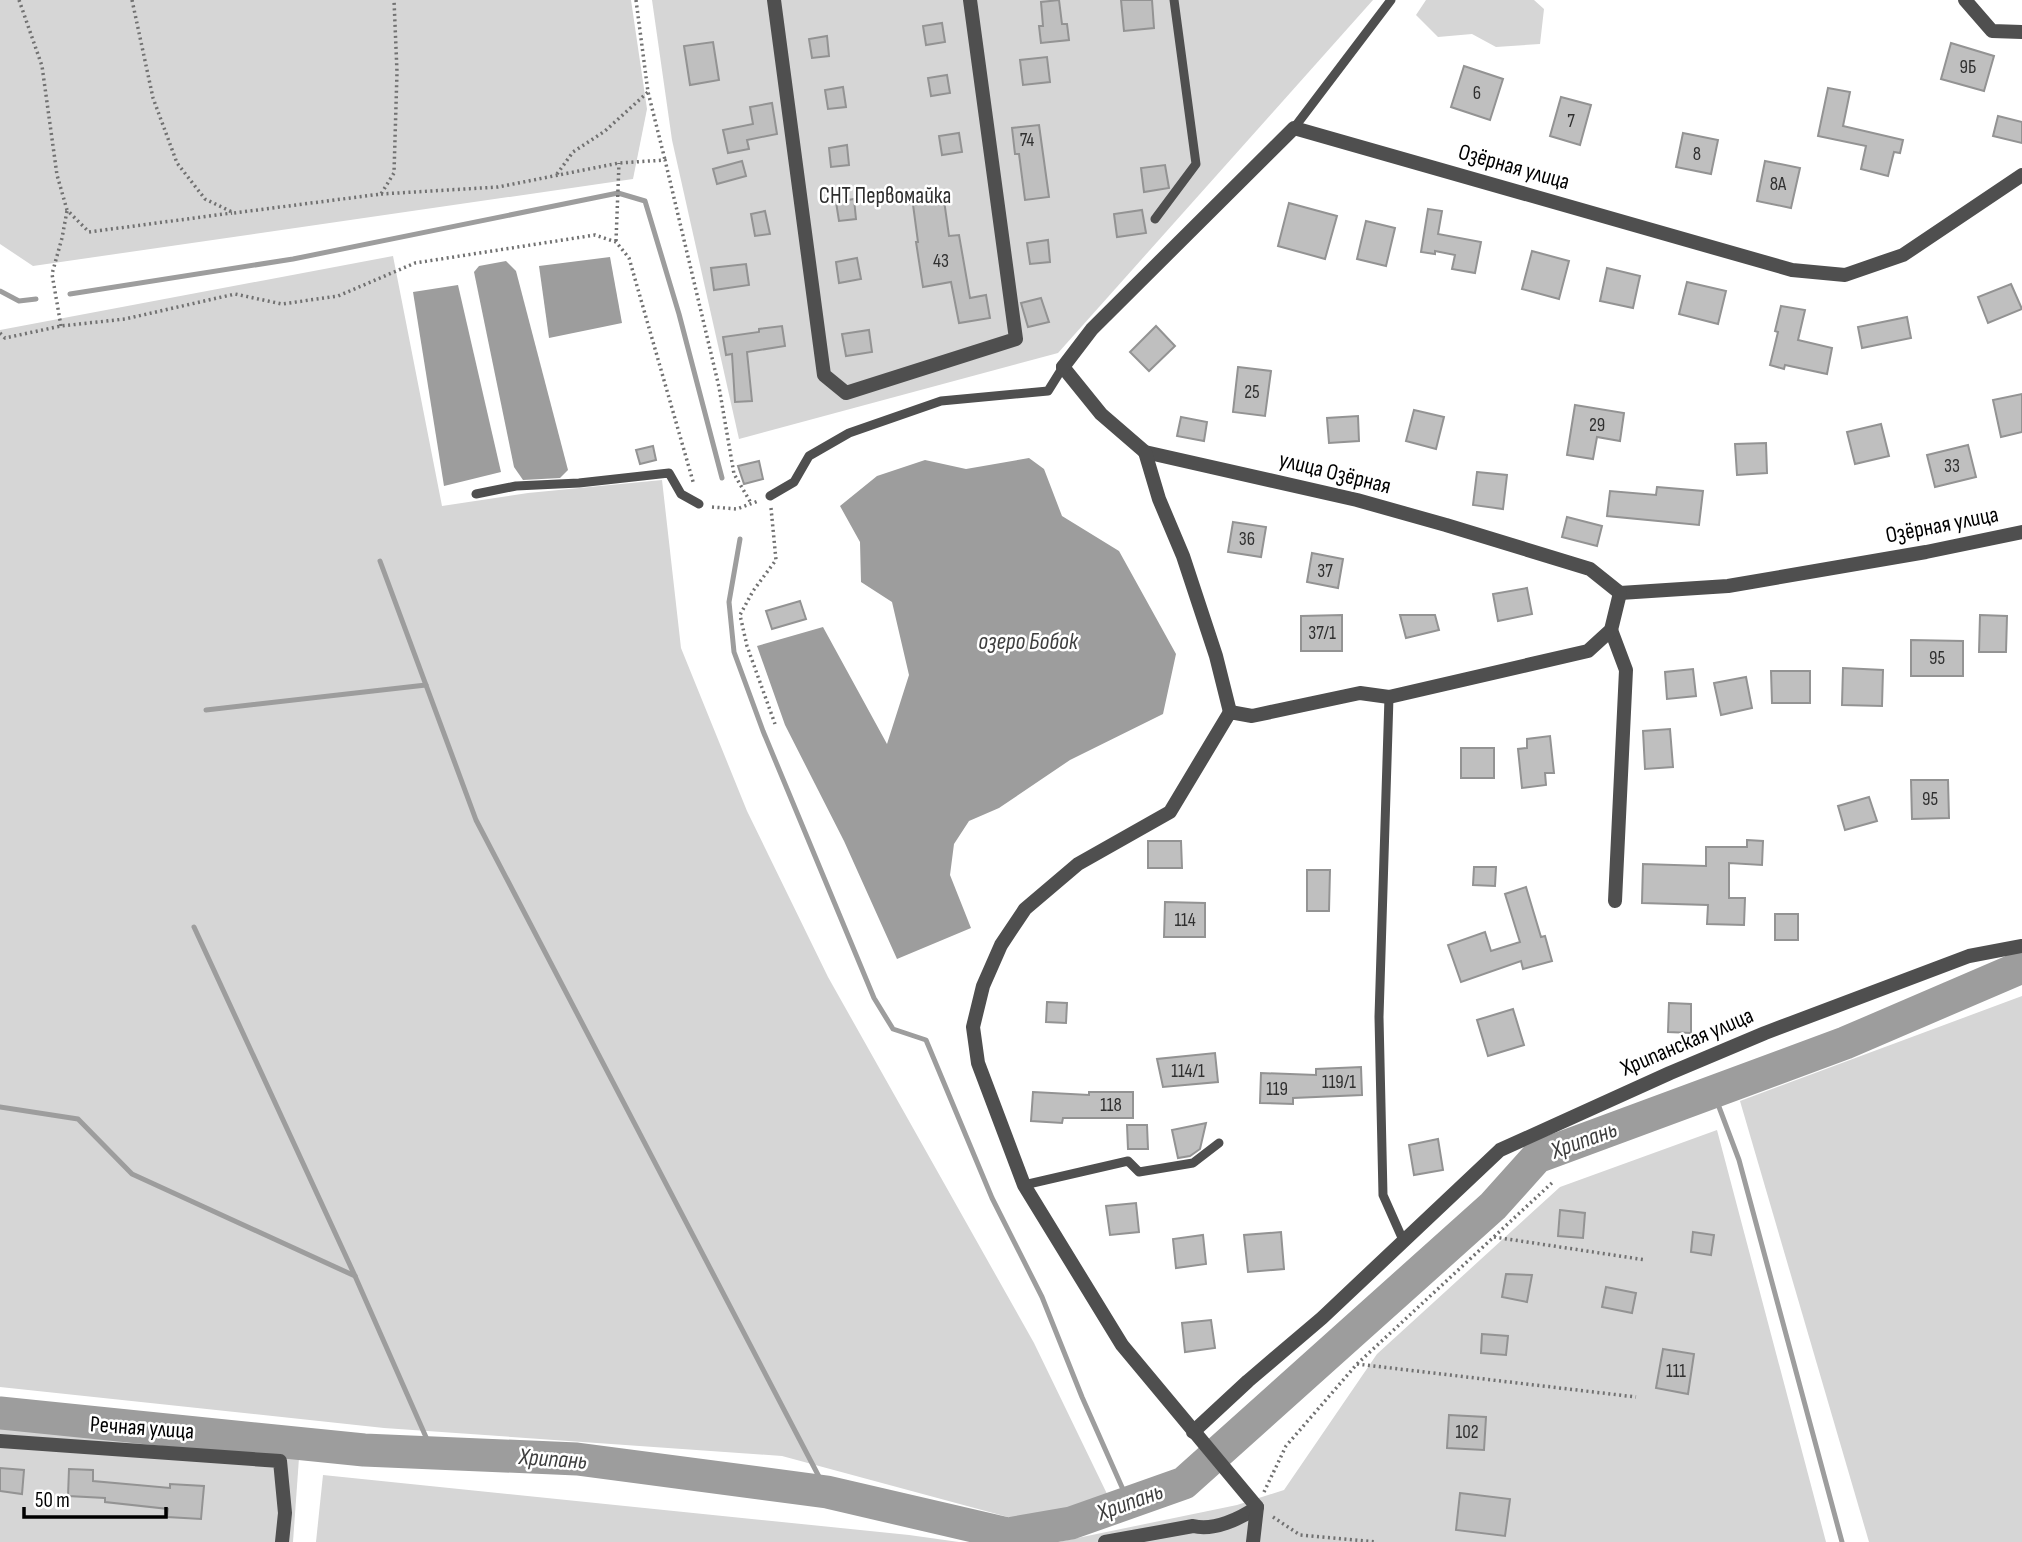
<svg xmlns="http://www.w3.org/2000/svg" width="2022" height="1542" viewBox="0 0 2022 1542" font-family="'Sofia Sans Condensed',sans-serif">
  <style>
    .green { fill: #d6d6d6 }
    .water { fill: #9d9d9d }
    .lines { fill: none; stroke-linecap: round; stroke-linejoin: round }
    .stream { stroke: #9d9d9d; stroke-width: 5 }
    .river { stroke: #9d9d9d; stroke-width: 33 }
    .building { fill: #bfbfbf; stroke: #939393; stroke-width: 2 }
    .path { stroke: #717171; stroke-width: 3.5; stroke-dasharray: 2 3.5; stroke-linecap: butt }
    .service { stroke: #4f4f4f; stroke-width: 9 }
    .minor { stroke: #4f4f4f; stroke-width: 14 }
    .tertiary { stroke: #4f4f4f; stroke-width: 14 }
    .labels { text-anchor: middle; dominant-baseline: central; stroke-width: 5; stroke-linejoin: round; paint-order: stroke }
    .number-label { font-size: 19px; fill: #303030 }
    .street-label { font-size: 23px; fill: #000; stroke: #fff }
    .park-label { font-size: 23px; fill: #2d2d2d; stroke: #fff }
    .water-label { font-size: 24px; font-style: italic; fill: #3e3e3e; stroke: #fff }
  </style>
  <rect width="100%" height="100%" fill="#fff"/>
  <!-- green -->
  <g class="green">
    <path d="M 0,0 L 631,0 L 647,109 L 633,179 L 33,266 L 0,244 Z"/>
    <path d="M 652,0 L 1373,0 L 1058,353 L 739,439 L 672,140 Z"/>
    <path d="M 1426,0 L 1534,0 L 1544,9 L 1540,44 L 1496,47 L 1472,34 L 1438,37 L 1416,15 Z"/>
    <path d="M 393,256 L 442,506 L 528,493 L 662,480 L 681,648 L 747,811 L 828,977 L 1034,1343 L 1109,1498 L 1023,1521 L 782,1456 L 384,1428 L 0,1387 L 0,330 Z"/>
    <path d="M 2022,996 L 2022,1542 L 1869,1542 L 1740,1101 Z"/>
    <path d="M 1717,1130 L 1826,1542 L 1058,1542 L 1237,1505 L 1284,1490 L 1377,1354 L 1560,1187 Z"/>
    <path d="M 0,1398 L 301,1430 L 293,1542 L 0,1542 Z"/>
    <path d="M 323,1475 L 909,1535 L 959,1542 L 316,1542 Z"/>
  </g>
  <!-- water -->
  <g class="water">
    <path d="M 610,257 L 622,323 L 549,338 L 539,266 Z"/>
    <path d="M 506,261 L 516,271 L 568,470 L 560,478 L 523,480 L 514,467 L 474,272 L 479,266 Z"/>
    <path d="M 458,285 L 501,472 L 444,486 L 413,292 Z"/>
    <path d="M 1029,458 L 1044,469 L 1062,516 L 1119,551 L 1176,654 L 1163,714 L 1070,760 L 999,808 L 969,821 L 954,844 L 950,875 L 971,928 L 897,959 L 844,841 L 785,725 L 757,646 L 823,627 L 887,744 L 909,675 L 892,602 L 861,582 L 860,542 L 840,506 L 877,476 L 925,460 L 966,469 Z"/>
  </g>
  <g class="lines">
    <!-- stream -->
    <g class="stream">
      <path d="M 0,291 L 19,301 L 36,299"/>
      <path d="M 70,294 L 293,259 L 618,193 L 645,201 L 679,314 L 722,478"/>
      <path d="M 740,539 L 729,602 L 734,652 L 763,731 L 874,998 L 893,1029 L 926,1040 L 992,1198 L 1042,1297 L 1082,1397 L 1129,1503"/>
      <path d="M 380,561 L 476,820 L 827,1492"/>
      <path d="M 206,710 L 426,685"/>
      <path d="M 194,927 L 355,1276 L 433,1453"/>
      <path d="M 1713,1091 L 1739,1160 L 1842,1542"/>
      <path d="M 0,1107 L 78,1119 L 132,1174 L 355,1276"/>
    </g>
    <!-- river -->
    <path class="river" d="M 0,1413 L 364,1450 L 577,1459 L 827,1492 L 1008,1534 L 1071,1523 L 1184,1483 L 1493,1206 L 1537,1157 L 1845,1043 L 2022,967"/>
  </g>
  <!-- building -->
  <g class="building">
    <path d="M 1059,0 L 1062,24 L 1067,24 L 1069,40 L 1041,43 L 1039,26 L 1043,26 L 1041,2 Z"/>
    <path d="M 1121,0 L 1152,0 L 1154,28 L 1124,31 Z"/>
    <path d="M 942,23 L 945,42 L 926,45 L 923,26 Z"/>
    <path d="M 827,36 L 829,56 L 812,58 L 809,39 Z"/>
    <path d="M 713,42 L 719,80 L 690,85 L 684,46 Z"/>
    <path d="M 1951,43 L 1994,56 L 1984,91 L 1941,79 Z"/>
    <path d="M 1047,57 L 1050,82 L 1023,85 L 1020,60 Z"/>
    <path d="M 1464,66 L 1503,79 L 1490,120 L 1451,107 Z"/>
    <path d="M 947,75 L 950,93 L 931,96 L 928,78 Z"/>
    <path d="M 843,87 L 846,107 L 828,109 L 825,90 Z"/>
    <path d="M 1828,88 L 1850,92 L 1843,126 L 1903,140 L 1900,153 L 1894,152 L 1888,176 L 1861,169 L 1866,146 L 1818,136 Z"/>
    <path d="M 1561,97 L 1591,105 L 1580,145 L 1550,136 Z"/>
    <path d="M 772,103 L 777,134 L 747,140 L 749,149 L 728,153 L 723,130 L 753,124 L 750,107 Z"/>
    <path d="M 1998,116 L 2022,122 L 2022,143 L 1993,136 Z"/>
    <path d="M 1039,125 L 1049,197 L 1025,200 L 1019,154 L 1015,154 L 1012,128 Z"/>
    <path d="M 959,133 L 962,152 L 942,155 L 939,136 Z"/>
    <path d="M 1683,133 L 1718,140 L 1711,174 L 1676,167 Z"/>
    <path d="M 847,145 L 849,165 L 831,167 L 829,148 Z"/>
    <path d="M 742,161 L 746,176 L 717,184 L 713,169 Z"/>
    <path d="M 1765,161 L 1800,168 L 1791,208 L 1757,201 Z"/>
    <path d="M 1165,165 L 1169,188 L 1144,192 L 1141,168 Z"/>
    <path d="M 943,193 L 949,236 L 959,235 L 970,298 L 986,295 L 990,318 L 959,323 L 951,282 L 923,287 L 916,242 L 918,242 L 912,197 Z"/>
    <path d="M 854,199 L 856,219 L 839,221 L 836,202 Z"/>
    <path d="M 1289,203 L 1337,216 L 1325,259 L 1278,246 Z"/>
    <path d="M 1428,209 L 1442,211 L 1438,234 L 1481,242 L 1475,273 L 1452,269 L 1455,255 L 1435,251 L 1435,254 L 1421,252 Z"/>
    <path d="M 1142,210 L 1146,233 L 1117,237 L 1114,214 Z"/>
    <path d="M 765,211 L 770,234 L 755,236 L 751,214 Z"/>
    <path d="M 1366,221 L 1395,228 L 1386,266 L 1357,259 Z"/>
    <path d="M 1048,240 L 1050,262 L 1030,264 L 1027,243 Z"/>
    <path d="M 1532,251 L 1569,261 L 1559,299 L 1522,289 Z"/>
    <path d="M 857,258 L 861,279 L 839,283 L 836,262 Z"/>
    <path d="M 746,264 L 749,285 L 714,290 L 711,268 Z"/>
    <path d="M 1607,268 L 1640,276 L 1633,308 L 1600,301 Z"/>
    <path d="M 1687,282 L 1726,291 L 1718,324 L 1679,314 Z"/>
    <path d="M 2011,284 L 2022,309 L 1988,323 L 1978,297 Z"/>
    <path d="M 1041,298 L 1049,322 L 1028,327 L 1021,303 Z"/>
    <path d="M 1781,306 L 1805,310 L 1798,340 L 1832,348 L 1827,374 L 1785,365 L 1784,369 L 1770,365 L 1778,332 L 1775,331 Z"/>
    <path d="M 1907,317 L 1911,338 L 1862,348 L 1858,327 Z"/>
    <path d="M 782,326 L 785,346 L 747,352 L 752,401 L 735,402 L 732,354 L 726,355 L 723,337 L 759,332 L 759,329 Z"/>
    <path d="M 1156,326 L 1175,346 L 1149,371 L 1130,352 Z"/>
    <path d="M 869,330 L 872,352 L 846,356 L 842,334 Z"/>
    <path d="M 1238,367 L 1271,371 L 1265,416 L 1233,412 Z"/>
    <path d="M 2022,394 L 2022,432 L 2001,437 L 1993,400 Z"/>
    <path d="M 1575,405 L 1624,413 L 1620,441 L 1597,437 L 1593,459 L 1567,455 Z"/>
    <path d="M 1414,410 L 1444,417 L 1436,449 L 1406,441 Z"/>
    <path d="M 1358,416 L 1359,441 L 1329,443 L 1327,418 Z"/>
    <path d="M 1181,417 L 1207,422 L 1204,441 L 1177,436 Z"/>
    <path d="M 1881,424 L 1889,456 L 1855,464 L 1847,432 Z"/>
    <path d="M 1766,443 L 1767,473 L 1737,475 L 1735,444 Z"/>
    <path d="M 1968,445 L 1976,477 L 1935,487 L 1927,455 Z"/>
    <path d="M 653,446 L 656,460 L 640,464 L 636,450 Z"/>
    <path d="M 759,461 L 763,479 L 744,484 L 738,466 Z"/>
    <path d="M 1477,472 L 1507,475 L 1503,509 L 1473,505 Z"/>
    <path d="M 1657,487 L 1703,491 L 1699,525 L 1607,516 L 1610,491 L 1656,495 Z"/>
    <path d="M 1567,517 L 1602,526 L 1597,546 L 1562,537 Z"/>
    <path d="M 1233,522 L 1266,527 L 1261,557 L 1228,552 Z"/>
    <path d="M 1312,553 L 1343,559 L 1338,588 L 1307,582 Z"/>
    <path d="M 1527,588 L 1532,614 L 1498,621 L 1493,594 Z"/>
    <path d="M 800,601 L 806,619 L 772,629 L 766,611 Z"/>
    <path d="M 1342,615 L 1342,651 L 1301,651 L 1301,616 Z"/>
    <path d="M 1400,615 L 1435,615 L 1439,630 L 1406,638 Z"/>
    <path d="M 1980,615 L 2007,616 L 2006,652 L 1979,652 Z"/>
    <path d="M 1911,640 L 1963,641 L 1963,676 L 1911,676 Z"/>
    <path d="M 1843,668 L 1883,670 L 1882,706 L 1842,705 Z"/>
    <path d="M 1693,669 L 1696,696 L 1667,699 L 1665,672 Z"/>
    <path d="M 1771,671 L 1810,671 L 1810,703 L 1772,703 Z"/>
    <path d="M 1746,677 L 1752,708 L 1721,715 L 1714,683 Z"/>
    <path d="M 1670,729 L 1673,767 L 1645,769 L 1643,731 Z"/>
    <path d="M 1550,736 L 1554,773 L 1545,773 L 1546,785 L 1522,788 L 1518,749 L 1527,748 L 1527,739 Z"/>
    <rect x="1461" y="748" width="33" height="30"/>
    <path d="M 1911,780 L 1948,780 L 1949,818 L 1912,819 Z"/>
    <path d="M 1869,797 L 1877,821 L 1845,830 L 1838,806 Z"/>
    <path d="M 1747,840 L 1763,841 L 1762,865 L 1729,863 L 1729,898 L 1745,898 L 1744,925 L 1707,924 L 1708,905 L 1642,903 L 1643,864 L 1706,866 L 1706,847 L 1747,847 Z"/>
    <path d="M 1148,841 L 1181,841 L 1182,868 L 1148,868 Z"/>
    <path d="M 1474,867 L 1496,867 L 1495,886 L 1473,885 Z"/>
    <path d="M 1307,870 L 1330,870 L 1329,911 L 1307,911 Z"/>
    <path d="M 1526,887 L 1541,937 L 1545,936 L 1552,961 L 1523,969 L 1521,961 L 1461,982 L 1448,945 L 1485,932 L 1491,951 L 1520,942 L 1505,894 Z"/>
    <path d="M 1165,902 L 1205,903 L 1205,937 L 1164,937 Z"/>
    <rect x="1775" y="914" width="23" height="26"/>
    <path d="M 1047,1002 L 1067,1003 L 1066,1023 L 1046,1022 Z"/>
    <path d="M 1669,1003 L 1691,1004 L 1691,1033 L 1668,1032 Z"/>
    <path d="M 1513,1009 L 1524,1045 L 1488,1056 L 1477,1020 Z"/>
    <path d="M 1215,1053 L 1218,1082 L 1163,1087 L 1157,1059 Z"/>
    <path d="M 1361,1067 L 1362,1095 L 1293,1098 L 1293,1104 L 1260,1103 L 1261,1073 L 1316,1075 L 1316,1069 Z"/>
    <path d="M 1033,1092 L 1089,1095 L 1089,1092 L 1133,1092 L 1133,1118 L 1063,1118 L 1062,1123 L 1031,1121 Z"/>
    <path d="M 1206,1123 L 1200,1149 L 1190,1156 L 1178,1158 L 1172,1130 Z"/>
    <path d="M 1127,1125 L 1147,1125 L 1148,1149 L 1128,1149 Z"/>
    <path d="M 1438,1139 L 1443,1170 L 1414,1175 L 1409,1145 Z"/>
    <path d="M 1136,1203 L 1139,1232 L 1110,1235 L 1106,1206 Z"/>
    <path d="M 1560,1210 L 1585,1213 L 1583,1238 L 1558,1236 Z"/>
    <path d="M 1281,1232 L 1284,1269 L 1248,1272 L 1244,1235 Z"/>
    <path d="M 1693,1232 L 1714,1235 L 1711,1255 L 1691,1252 Z"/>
    <path d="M 1203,1235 L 1206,1264 L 1176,1268 L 1173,1239 Z"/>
    <path d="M 1506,1274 L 1532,1275 L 1527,1302 L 1502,1297 Z"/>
    <path d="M 1606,1287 L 1636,1293 L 1632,1313 L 1602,1307 Z"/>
    <path d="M 1211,1320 L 1215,1348 L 1185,1352 L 1182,1323 Z"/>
    <path d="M 1482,1334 L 1508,1336 L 1506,1355 L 1481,1353 Z"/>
    <path d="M 1663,1349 L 1694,1354 L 1688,1394 L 1656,1388 Z"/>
    <path d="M 1449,1415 L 1486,1417 L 1484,1450 L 1447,1448 Z"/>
    <path d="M 0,1468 L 24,1470 L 22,1494 L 0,1491 Z"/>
    <path d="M 69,1469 L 93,1470 L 93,1481 L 170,1488 L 170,1484 L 204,1486 L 201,1519 L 167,1517 L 168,1509 L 105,1502 L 105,1498 L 68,1496 Z"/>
    <path d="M 1460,1493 L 1510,1499 L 1505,1536 L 1456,1530 Z"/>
  </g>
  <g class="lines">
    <!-- path -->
    <g class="path">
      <path d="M 19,0 L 42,66 L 57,175 L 67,210 L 89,232 L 232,213"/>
      <path d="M 132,0 L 153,98 L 177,163 L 205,199 L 234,213 L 381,194 L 394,173 L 397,72 L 394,0"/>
      <path d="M 636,0 L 648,92 L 665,160"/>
      <path d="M 557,174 L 573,152 L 605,131 L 648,92"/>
      <path d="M 381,194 L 498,187 L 619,163 L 665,160 L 719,387 L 734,474 L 751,503"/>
      <path d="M 616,241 L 619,163"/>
      <path d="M 61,326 L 52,274 L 62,238 L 67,211"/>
      <path d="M 0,333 L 5,338 L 61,326 L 125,319 L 235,294 L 282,304 L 338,296 L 415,263 L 595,235 L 616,242 L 629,258 L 694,485"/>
      <path d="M 712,507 L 737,509 L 758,501"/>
      <path d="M 771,508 L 776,560 L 753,591 L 740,615 L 747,646 L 775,724"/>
      <path d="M 1494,1237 L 1646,1260"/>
      <path d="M 1357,1364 L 1636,1397"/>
      <path d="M 1264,1492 L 1286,1446 L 1357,1364 L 1554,1181"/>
      <path d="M 1273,1517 L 1300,1535 L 1376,1542"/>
    </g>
    <!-- service -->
    <g class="service">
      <path d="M 1294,128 L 1391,0"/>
      <path d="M 1155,219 L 1196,164 L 1174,0"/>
      <path d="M 476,494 L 516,486 L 579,483 L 669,473 L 681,494 L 699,504"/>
      <path d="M 770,496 L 794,482 L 809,456 L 849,433 L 941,401 L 1048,391 L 1063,367"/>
      <path d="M 1389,697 L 1379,1017 L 1383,1195 L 1403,1240"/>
      <path d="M 1024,1185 L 1128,1161 L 1139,1172 L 1193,1163 L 1219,1143"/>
    </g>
    <!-- minor -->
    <g class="minor">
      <path d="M 774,0 L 824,375 L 846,393 L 1016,339 L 970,0"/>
      <path d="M 1965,0 L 1992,31 L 2022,32"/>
      <path d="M 1063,367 L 1101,414 L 1145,452 L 1357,500 L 1446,525 L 1590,569 L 1620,593"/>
      <path d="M 1145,452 L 1159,499 L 1183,556 L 1216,656 L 1230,712"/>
      <path d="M 1620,593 L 1728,586 L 1926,552 L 2022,532"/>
      <path d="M 1611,630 L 1626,670 L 1615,901"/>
      <path d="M 1193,1432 L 1248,1381 L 1322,1318 L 1500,1150 L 1670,1073 L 1765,1033 L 1969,956 L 2022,946"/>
      <path d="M 0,1441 L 280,1461 L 285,1513 L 282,1542"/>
      <path d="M 1105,1542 L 1193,1526 C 1214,1531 1240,1519 1257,1507"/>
      <path d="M 1253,1542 L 1257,1507 L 1122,1345 L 1024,1185 L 978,1063 L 973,1027 L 983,986 L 1001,945 L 1025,909 L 1078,864 L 1170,812 L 1230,712 L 1252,716 L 1360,693 L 1389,697 L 1588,651 L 1611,630 L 1620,593"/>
    </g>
    <!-- tertiary -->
    <path class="tertiary" d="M 1063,367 L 1092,329 L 1294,128 L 1792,270 L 1845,275 L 1903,255 L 2022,175"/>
  </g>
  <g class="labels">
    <!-- number labels -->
    <g class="number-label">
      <text x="1968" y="67">9Б</text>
      <text x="1477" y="93">6</text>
      <text x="1571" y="121">7</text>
      <text x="1027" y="140">74</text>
      <text x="1697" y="154">8</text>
      <text x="1778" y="184">8А</text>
      <text x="941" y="261">43</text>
      <text x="1252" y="392">25</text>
      <text x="1597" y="425">29</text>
      <text x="1952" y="466">33</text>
      <text x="1247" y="539">36</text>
      <text x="1325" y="571">37</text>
      <text x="1322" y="633">37/1</text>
      <text x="1937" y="658">95</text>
      <text x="1930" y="799">95</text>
      <text x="1185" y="920">114</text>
      <text x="1188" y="1071">114/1</text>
      <text x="1339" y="1082">119/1</text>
      <text x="1277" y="1089">119</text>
      <text x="1111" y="1105">118</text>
      <text x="1676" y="1371">111</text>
      <text x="1467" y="1432">102</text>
    </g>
    <!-- street labels -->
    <g class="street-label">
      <text transform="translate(1514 167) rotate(16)">Озёрная улица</text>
      <text transform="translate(1335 473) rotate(14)">улица Озёрная</text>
      <text transform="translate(1942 525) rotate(-11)">Озёрная улица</text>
      <text transform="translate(1687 1042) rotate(-23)">Хрипанская улица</text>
      <text transform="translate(142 1428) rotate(4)">Речная улица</text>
    </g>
    <!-- park labels -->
    <g class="park-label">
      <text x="885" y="196">СНТ Первомайка</text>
    </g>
    <!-- water labels -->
    <g class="water-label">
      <text x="1028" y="641">озеро Бобок</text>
      <text transform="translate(1584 1140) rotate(-20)">Хрипань</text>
      <text transform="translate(553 1459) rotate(4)">Хрипань</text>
      <text transform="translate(1130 1502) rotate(-20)">Хрипань</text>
    </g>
  </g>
  <!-- scale -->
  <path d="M24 1507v10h142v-10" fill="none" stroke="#000000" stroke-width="3.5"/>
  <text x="35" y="1507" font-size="21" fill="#000000" stroke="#ffffff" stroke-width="5" paint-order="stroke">50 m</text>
</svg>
